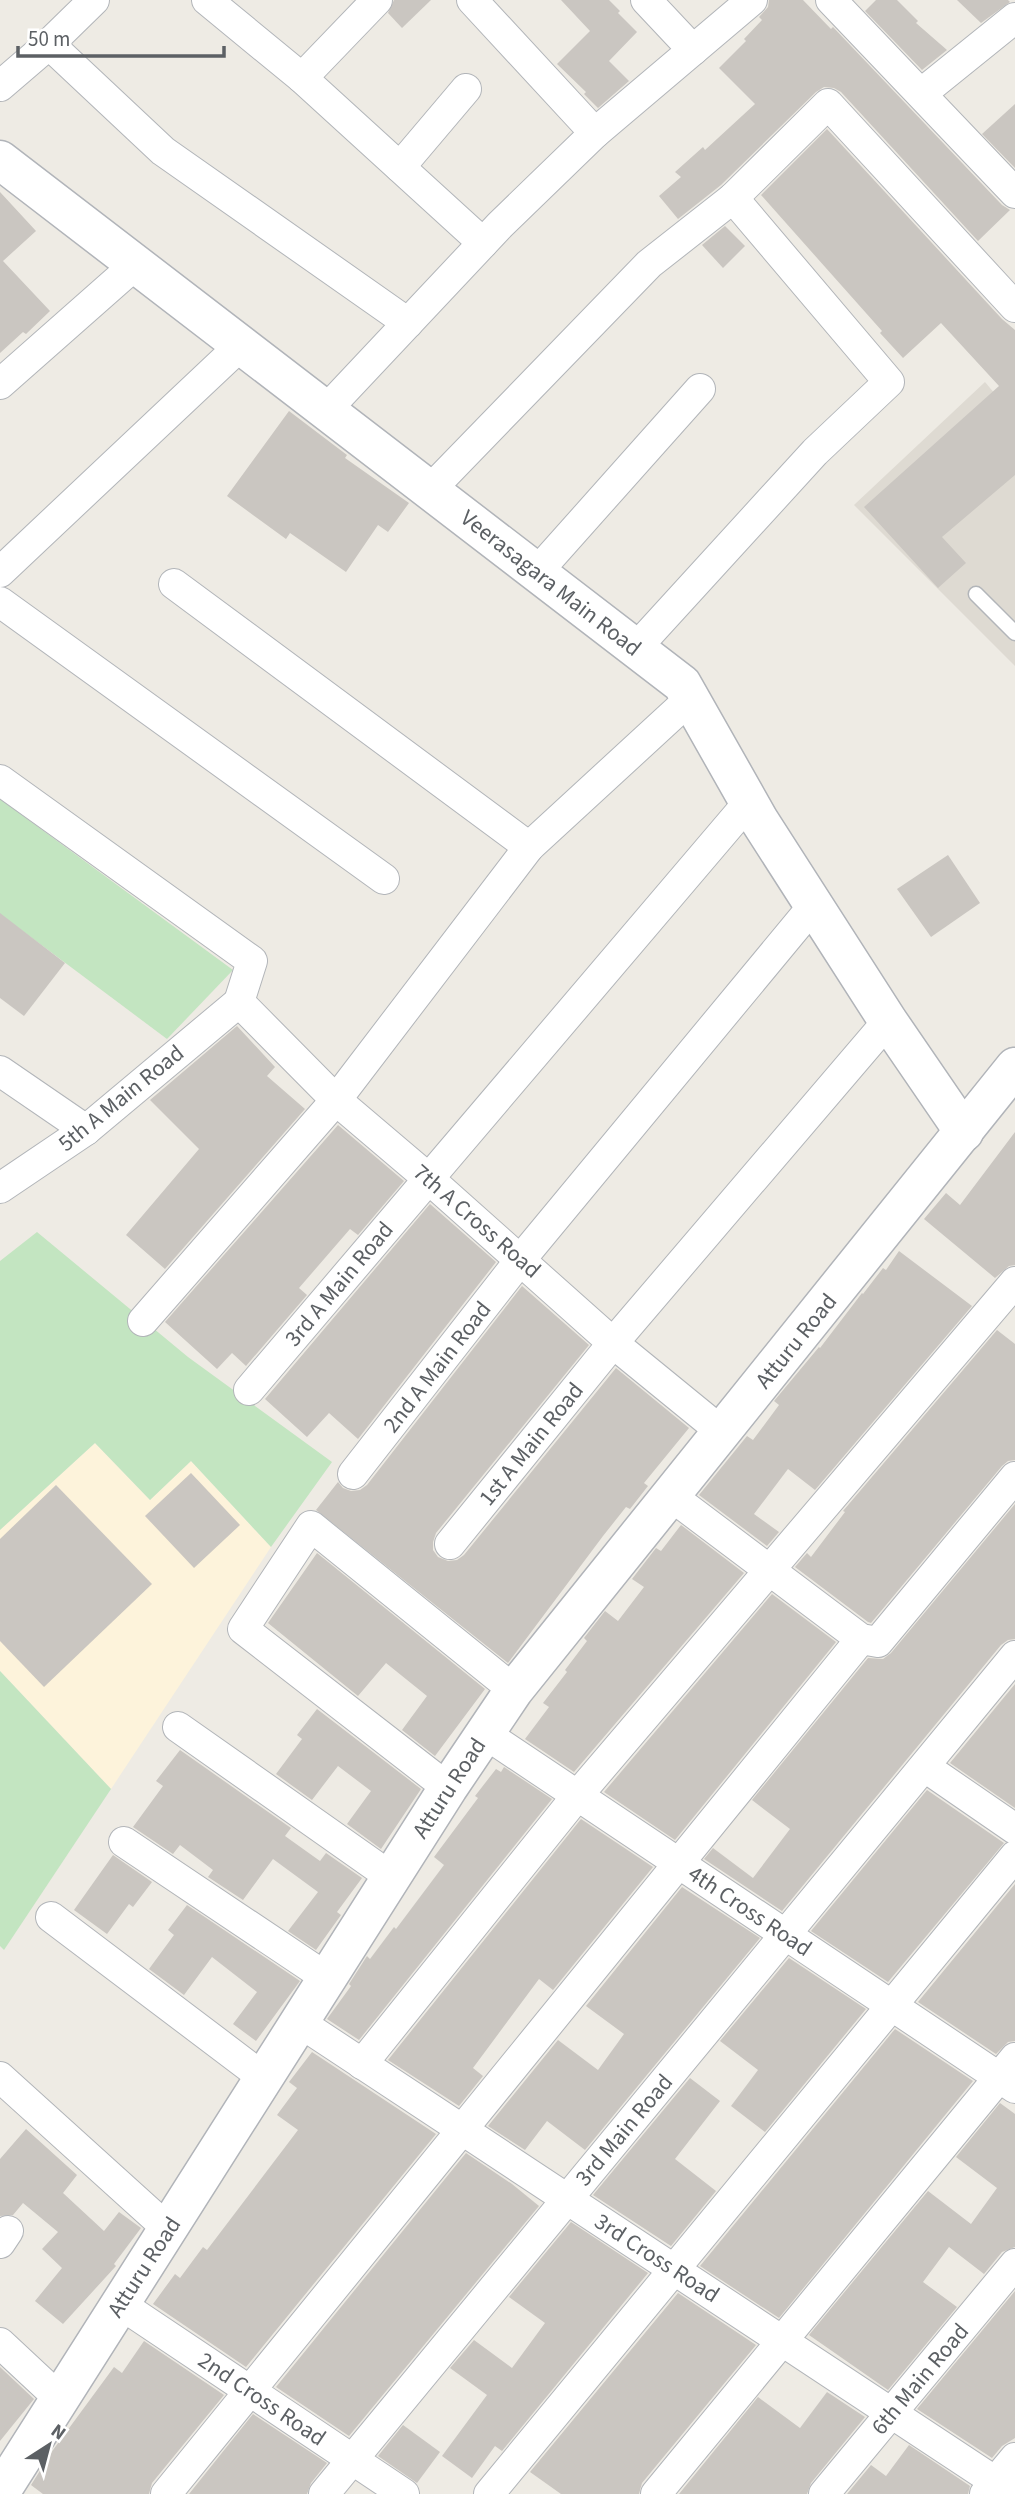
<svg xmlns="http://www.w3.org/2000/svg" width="1015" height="2494" viewBox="0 0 1015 2494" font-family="'Source Sans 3',sans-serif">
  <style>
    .commercial { fill: #fdf3db }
    .education { fill: #dedad2 }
    .green { fill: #c3e5c1 }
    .building { fill: #cac6c1 }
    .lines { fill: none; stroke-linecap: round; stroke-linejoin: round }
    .lane-casing { stroke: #b2b5b9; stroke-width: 17 }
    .street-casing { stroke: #b2b5b9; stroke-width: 32 }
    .secondary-casing { stroke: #b1b4b9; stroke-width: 41 }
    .lane { stroke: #fff; stroke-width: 14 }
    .street { stroke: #fff; stroke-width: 30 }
    .secondary { stroke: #fff; stroke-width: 38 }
    .labels { text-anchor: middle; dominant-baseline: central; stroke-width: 5; stroke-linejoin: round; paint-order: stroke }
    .street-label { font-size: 23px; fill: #5c6064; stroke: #fff }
  </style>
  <rect width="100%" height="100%" fill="#eeebe4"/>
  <!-- commercial -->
  <path class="commercial" d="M 95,1443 L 150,1500 L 191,1461 L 271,1547 L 111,1789 L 0,1671 L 0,1530 Z"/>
  <!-- education -->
  <path class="education" d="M 985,382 L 1015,418 L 1015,666 L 854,505 Z"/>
  <!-- green -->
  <g class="green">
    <path d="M 0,799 L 233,970 L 167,1039 L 0,914 Z"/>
    <path d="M 37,1232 L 188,1357 L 332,1462 L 271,1547 L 191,1461 L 150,1500 L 95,1443 L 0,1530 L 0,1261 Z"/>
    <path d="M 0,1671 L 111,1789 L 4,1950 L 0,1946 Z"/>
  </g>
  <!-- building -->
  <g class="building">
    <path d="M 394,0 L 431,0 L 402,28 L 388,13 Z"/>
    <path d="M 561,0 L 609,0 L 620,11 L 618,13 L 637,32 L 609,61 L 629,81 L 598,108 L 584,94 L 586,92 L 557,64 L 590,31 Z"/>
    <path d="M 769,0 L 803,0 L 831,29 L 833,27 L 1002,205 L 1010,210 L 978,241 L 841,92 L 834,88 L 824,87 L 816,92 L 721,185 L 678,219 L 659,196 L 681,177 L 675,172 L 703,147 L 705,150 L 755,104 L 719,68 L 746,41 L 744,39 L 762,20 L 759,17 L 768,7 Z"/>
    <path d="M 876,0 L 897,0 L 918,21 L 916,23 L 947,50 L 922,70 L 865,11 Z"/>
    <path d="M 957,0 L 1008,0 L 1010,2 L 981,23 Z"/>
    <path d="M 1015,104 L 1015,168 L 982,134 Z"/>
    <path d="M 827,129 L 1002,319 L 1015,330 L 1015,475 L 942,537 L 966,563 L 938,588 L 864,507 L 999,386 L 941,323 L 903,358 L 880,333 L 882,331 L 761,195 Z"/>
    <path d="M 0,192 L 36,231 L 3,261 L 50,311 L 26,334 L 23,332 L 0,353 Z"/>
    <path d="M 725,226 L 745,246 L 723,268 L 702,245 Z"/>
    <path d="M 289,411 L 347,455 L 345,458 L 409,503 L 388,532 L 378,525 L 346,572 L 290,533 L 286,539 L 227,496 Z"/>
    <path d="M 948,855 L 980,903 L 931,937 L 897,889 Z"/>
    <path d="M 0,913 L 65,963 L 24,1016 L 0,998 Z"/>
    <path d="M 237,1026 L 275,1067 L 267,1076 L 305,1109 L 165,1269 L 126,1235 L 199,1149 L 150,1100 Z"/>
    <path d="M 338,1125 L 404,1181 L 358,1235 L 350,1229 L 299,1288 L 307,1295 L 246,1366 L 232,1353 L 217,1369 L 165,1322 Z"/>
    <path d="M 1015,1132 L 1015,1265 L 1009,1266 L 995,1278 L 924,1219 L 946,1193 L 960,1205 Z"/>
    <path d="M 430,1204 L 496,1262 L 358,1439 L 329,1413 L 307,1437 L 265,1399 Z"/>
    <path d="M 899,1251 L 972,1306 L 815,1490 L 788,1469 L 754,1514 L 779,1532 L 767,1546 L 699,1495 L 747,1436 L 753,1440 L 779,1405 L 774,1401 L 819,1347 L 820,1348 L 862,1293 L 863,1294 L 883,1268 L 886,1270 Z"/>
    <path d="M 522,1286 L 589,1345 L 436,1533 L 433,1542 L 433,1550 L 438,1557 L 448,1561 L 457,1560 L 464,1555 L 616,1368 L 689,1428 L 644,1483 L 648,1486 L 630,1509 L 626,1507 L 603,1536 L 508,1663 L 316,1510 L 338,1482 L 343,1488 L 351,1491 L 360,1490 L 367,1485 Z"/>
    <path d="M 997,1330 L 1015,1344 L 1015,1460 L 1008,1461 L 1002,1466 L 871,1623 L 868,1622 L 795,1567 L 807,1553 L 811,1557 L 845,1512 L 843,1511 Z"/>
    <path d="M 191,1473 L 240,1525 L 194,1568 L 145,1516 Z"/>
    <path d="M 56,1485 L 152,1584 L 44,1687 L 0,1641 L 0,1539 Z"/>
    <path d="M 1015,1504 L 1015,1639 L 1008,1640 L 1001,1645 L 782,1911 L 704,1859 L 713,1848 L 753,1878 L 790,1829 L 752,1800 L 868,1658 L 883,1659 L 891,1653 Z"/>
    <path d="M 681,1525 L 744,1573 L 574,1772 L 525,1739 L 549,1707 L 543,1703 L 567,1672 L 565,1670 L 587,1641 L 584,1638 L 605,1611 L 618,1621 L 644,1587 L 632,1579 L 656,1548 L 661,1551 Z"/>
    <path d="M 317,1553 L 485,1689 L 435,1756 L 402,1730 L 427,1696 L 386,1663 L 358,1696 L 268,1623 Z"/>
    <path d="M 772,1594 L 836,1642 L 675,1840 L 604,1792 Z"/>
    <path d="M 1015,1684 L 1015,1808 L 950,1763 Z"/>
    <path d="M 317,1709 L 421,1789 L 381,1849 L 347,1824 L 371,1791 L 338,1766 L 312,1800 L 276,1774 L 302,1739 L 297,1735 Z"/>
    <path d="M 180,1750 L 291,1828 L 285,1836 L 320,1861 L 326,1853 L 362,1878 L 337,1912 L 341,1915 L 316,1950 L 288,1931 L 318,1892 L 273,1859 L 243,1900 L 208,1877 L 213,1870 L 180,1845 L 173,1854 L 133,1827 L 163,1786 L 156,1781 Z"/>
    <path d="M 504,1767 L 552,1799 L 359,2040 L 327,2019 L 351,1986 L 349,1984 L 367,1956 L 370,1959 L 394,1927 L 396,1929 L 444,1865 L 434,1857 L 478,1798 L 475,1796 L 496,1769 L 501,1772 Z"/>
    <path d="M 927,1790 L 1004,1843 L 888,1982 L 811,1931 Z"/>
    <path d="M 581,1819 L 653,1867 L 553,1990 L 539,1979 L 473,2068 L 483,2076 L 459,2106 L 388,2060 Z"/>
    <path d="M 113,1855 L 152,1882 L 133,1907 L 129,1904 L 107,1934 L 74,1910 Z"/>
    <path d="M 1015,1884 L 1015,2041 L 1008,2042 L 996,2054 L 918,2002 Z"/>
    <path d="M 682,1887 L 760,1938 L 585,2150 L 547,2121 L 525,2150 L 488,2126 L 558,2040 L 598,2070 L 624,2034 L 586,2006 Z"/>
    <path d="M 187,1905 L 300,1981 L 256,2041 L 233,2024 L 257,1992 L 212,1957 L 184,1995 L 149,1969 L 174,1935 L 168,1930 Z"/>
    <path d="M 789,1958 L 866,2009 L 765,2132 L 731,2106 L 758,2070 L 720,2041 Z"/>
    <path d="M 895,2029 L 973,2081 L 779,2318 L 700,2266 Z"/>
    <path d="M 312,2052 L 436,2134 L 246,2367 L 153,2304 L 175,2274 L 180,2278 L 203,2247 L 207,2250 L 298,2130 L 277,2115 L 297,2088 L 289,2082 Z"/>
    <path d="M 690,2078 L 720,2101 L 675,2159 L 716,2191 L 671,2246 L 593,2195 Z"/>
    <path d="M 1000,2103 L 1015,2114 L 1015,2247 L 1002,2252 L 984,2274 L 949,2247 L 923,2282 L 957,2307 L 888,2390 L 809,2335 L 928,2191 L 971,2224 L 997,2188 L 956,2157 Z"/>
    <path d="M 26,2129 L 77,2175 L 63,2193 L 104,2231 L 119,2212 L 141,2228 L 114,2264 L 116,2266 L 63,2324 L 35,2301 L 62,2268 L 42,2249 L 58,2232 L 23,2203 L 13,2215 L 0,2216 L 0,2159 Z"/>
    <path d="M 466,2153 L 512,2184 L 539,2206 L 349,2436 L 276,2387 Z"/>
    <path d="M 571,2222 L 648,2273 L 502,2451 L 495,2446 L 472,2478 L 442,2456 L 487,2395 L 450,2368 L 474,2340 L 512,2368 L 545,2323 L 509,2297 Z"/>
    <path d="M 1015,2291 L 1015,2438 L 1002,2446 L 992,2458 L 917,2409 Z"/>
    <path d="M 678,2293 L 756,2345 L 642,2483 L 639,2494 L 561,2494 L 530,2472 Z"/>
    <path d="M 144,2341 L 224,2395 L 152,2483 L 149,2494 L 43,2494 L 31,2485 L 53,2450 L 114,2367 L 122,2373 Z"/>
    <path d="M 0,2367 L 34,2399 L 0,2441 Z"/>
    <path d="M 827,2392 L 865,2417 L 811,2483 L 807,2494 L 679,2494 L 758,2397 L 800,2428 Z"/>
    <path d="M 253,2414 L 327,2463 L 311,2483 L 307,2494 L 189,2494 Z"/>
    <path d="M 403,2425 L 440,2452 L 417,2483 L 378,2456 Z"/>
    <path d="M 909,2445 L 970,2486 L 968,2494 L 847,2494 L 871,2465 L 886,2476 Z"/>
  </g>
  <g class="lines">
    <!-- lane casing -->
    <g class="lane-casing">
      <path id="lane" d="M 976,594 L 1015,633"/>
    </g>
    <!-- street casing -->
    <g class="street-casing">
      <g id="street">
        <path d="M 207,0 L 302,78 L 483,243"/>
        <path d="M 472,0 L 595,133"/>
        <path d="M 646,0 L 693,50"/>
        <path d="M 831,0 L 1015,193"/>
        <path d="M 49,44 L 94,0"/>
        <path d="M 302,78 L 377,0"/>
        <path d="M 0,86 L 49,44 L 163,151 L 408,323"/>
        <path d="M 922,93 L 1015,18"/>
        <path d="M 400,167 L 466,89"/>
        <path d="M 0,384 L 136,264"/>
        <path d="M 326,410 L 500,225 L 595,133 L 752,0"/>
        <path d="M 430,490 L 649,264 L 733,198 L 828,104 L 1015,307"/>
        <path d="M 0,572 L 241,345"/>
        <path d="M 537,572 L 700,389"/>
        <path d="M 174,584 L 529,847"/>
        <path d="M 0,602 L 384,879"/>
        <path d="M 636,648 L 815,452 L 889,382 L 733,198"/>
        <path d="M 0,780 L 252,961 L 239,1002"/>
        <path d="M 239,1002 L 336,1100 L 429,1179 L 613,1343 L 722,1432"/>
        <path d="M 0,1071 L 86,1130"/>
        <path d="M 0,1188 L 86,1130 L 239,1002"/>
        <path d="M 143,1321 L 336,1100 L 529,847 L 691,698"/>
        <path d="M 249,1390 L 749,802"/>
        <path d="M 353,1474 L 521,1259 L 814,905"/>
        <path d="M 671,1496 L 861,1639 L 878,1642 L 1015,1477"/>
        <path d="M 450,1544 L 613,1343 L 888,1021"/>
        <path d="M 178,1727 L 391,1877"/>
        <path d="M 484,1733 L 1015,2088"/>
        <path d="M 925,1767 L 1015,1829"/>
        <path d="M 448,1788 L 243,1629 L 311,1526 L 514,1690"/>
        <path d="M 124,1842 L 327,1978"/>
        <path d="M 51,1917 L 264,2078"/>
        <path d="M 299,2022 L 1014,2494"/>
        <path d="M 362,2064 L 577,1796 L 1015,1282"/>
        <path d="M 0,2077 L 168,2229"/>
        <path d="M 0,2243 L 8,2231"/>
        <path d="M 120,2304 L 404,2494"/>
        <path d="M 0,2343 L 60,2399"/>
        <path d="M 166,2494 L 861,1639"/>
        <path d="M 324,2494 L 1015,1656"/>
        <path d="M 489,2494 L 1015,1856"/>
        <path d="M 656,2494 L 1015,2058"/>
        <path d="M 824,2494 L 1015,2264"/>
        <path d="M 985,2494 L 1015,2458"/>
      </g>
    </g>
    <!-- secondary casing -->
    <g class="secondary-casing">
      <g id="secondary">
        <path d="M 0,160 L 682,684 L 759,820 L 888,1021 L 964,1132"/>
        <path d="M 0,2493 L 448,1788 L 514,1690 L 1015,1067"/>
      </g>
    </g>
    <!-- lane -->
    <use href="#lane" class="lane"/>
    <!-- street -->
    <use href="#street" class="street"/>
    <!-- secondary -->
    <use href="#secondary" class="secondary"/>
  </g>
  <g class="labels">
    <!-- street labels -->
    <g class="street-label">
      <text transform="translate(551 583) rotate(38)">Veerasagara Main Road</text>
      <text transform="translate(121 1098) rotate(-39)">5th A Main Road</text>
      <text transform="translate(477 1221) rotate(41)">7th A Cross Road</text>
      <text transform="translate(339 1284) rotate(-50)">3rd A Main Road</text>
      <text transform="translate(796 1341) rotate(-51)">Atturu Road</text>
      <text transform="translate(437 1367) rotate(-52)">2nd A Main Road</text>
      <text transform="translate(531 1444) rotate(-51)">1st A Main Road</text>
      <text transform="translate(449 1788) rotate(-57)">Atturu Road</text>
      <text transform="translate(750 1911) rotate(34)">4th Cross Road</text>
      <text transform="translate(624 2130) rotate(-50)">3rd Main Road</text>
      <text transform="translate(657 2258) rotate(33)">3rd Cross Road</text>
      <text transform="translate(144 2267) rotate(-57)">Atturu Road</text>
      <text transform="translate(920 2379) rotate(-50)">6th Main Road</text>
      <text transform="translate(262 2399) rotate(34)">2nd Cross Road</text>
    </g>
  </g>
  <!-- north arrow -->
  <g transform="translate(49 2445) rotate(36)" stroke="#ffffff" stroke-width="5" paint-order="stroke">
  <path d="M0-5L12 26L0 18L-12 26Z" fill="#5c6064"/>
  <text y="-10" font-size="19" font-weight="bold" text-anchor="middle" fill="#5c6064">N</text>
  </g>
  <!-- scale -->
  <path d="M18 46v10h206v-10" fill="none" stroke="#5c6064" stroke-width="3.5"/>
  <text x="28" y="46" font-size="21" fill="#5c6064" stroke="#ffffff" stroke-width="5" paint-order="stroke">50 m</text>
</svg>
